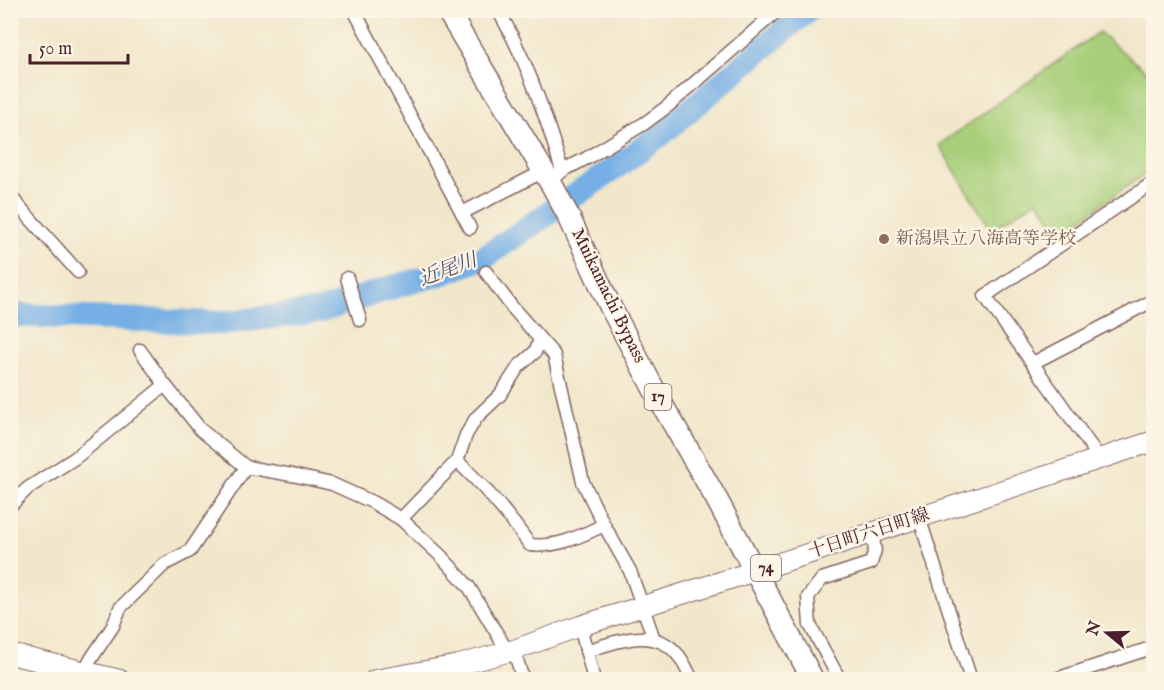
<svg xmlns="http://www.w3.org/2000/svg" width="1164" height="690" viewBox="0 0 1164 690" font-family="'IM FELL English','Noto Serif JP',serif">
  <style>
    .green { fill: #a8cf7a; stroke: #797752; stroke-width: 1.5 }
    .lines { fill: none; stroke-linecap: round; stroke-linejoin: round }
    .river { stroke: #74afe5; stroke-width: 24 }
    .minor-casing { stroke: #846563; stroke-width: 15 }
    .primary-casing { stroke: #846563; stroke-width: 22 }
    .trunk-casing { stroke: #846563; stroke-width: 24 }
    .minor { stroke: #fff; stroke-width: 12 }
    .primary { stroke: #fff; stroke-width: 20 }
    .trunk { stroke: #fff; stroke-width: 21 }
    .education-dot { fill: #8d6e63; stroke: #fcf5e5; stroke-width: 2 }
    .labels { text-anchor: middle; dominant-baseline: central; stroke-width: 4.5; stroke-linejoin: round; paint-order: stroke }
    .shield { fill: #fcf5e5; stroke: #7f5f63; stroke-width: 1.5 }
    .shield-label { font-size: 16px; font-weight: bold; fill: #4a1f2b }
    .education-label { font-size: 18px; fill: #785e54; stroke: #fcf5e5; text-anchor: start }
    .street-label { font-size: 18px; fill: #4a1f2b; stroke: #fcf5e5 }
    .water-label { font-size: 20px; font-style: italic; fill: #59516c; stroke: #fcf5e5 }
  </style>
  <rect width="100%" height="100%" fill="#fcf5e5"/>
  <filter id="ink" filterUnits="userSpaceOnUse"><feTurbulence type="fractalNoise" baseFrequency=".0167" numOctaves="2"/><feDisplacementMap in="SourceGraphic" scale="12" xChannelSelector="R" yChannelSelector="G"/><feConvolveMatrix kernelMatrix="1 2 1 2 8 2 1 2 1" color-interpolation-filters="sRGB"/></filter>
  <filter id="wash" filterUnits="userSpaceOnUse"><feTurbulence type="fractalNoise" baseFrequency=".008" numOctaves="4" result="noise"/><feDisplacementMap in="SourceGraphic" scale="24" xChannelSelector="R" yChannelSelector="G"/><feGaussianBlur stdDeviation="1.35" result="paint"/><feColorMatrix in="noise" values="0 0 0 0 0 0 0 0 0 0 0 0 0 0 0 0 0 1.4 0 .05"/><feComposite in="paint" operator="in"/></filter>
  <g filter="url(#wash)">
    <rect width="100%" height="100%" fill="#f1e7cb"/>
    <!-- green -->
    <path class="green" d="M 1099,32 L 1153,77 L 1153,168 L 1061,233 L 1037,200 L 991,230 L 939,145 Z"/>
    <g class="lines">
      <!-- river -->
      <path class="river" d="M 10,315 L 222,323 L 320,311 L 396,286 L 441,274 L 483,258 L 612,170 L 659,136 L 808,10"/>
    </g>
  </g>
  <g filter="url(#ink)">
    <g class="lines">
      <!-- minor casing -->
      <g class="minor-casing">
        <g id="minor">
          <path d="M 354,10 L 470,228"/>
          <path d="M 498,10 C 527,60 546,115 562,171 L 558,175"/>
          <path d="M 562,171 L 587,158 L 645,123 L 668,106 L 778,10"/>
          <path d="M 10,196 L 78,272"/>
          <path d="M 462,213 L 544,171"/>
          <path d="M 486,272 L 512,307 L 554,355 L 583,482 L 604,525 L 630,571 L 654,639"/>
          <path d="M 347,278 L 360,320"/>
          <path d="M 140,350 L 165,385 L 201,430 L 246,467 L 292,475 L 332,484 L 372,502 L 401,519 L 441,556 L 469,587 L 508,652"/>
          <path d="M 1033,363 L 1154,300"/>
          <path d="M 1100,459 L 985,296 L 1154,182"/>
          <path d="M 457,461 C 485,487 508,514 530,545 C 557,548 581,536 604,525"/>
          <path d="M 10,506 L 28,488 L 75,458 L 165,385"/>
          <path d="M 919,517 L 971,680"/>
          <path d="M 401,519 L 457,461 L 466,435 L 476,418 L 500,395 L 519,366 L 535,352 L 540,340"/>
          <path d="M 580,626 L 594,680"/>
          <path d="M 514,650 L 523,680"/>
          <path d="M 586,651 C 616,642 654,625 678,655 C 684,662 688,672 692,680"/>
          <path d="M 83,671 L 113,626 L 120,608 L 165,564 L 190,551 L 246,467"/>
          <path d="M 840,680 L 810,625 L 808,597 L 822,579 L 871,563 L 875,550 L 872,533"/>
          <path d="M 1053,680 L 1154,647"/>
        </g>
      </g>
      <!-- primary casing -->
      <g class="primary-casing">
        <g id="primary">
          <path d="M 10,654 L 120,680"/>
          <path d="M 375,680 L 459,665 L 514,650 L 580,626 L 755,571 L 1154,441"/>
        </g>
      </g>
      <!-- trunk casing -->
      <g class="trunk-casing">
        <path id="trunk" d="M 447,10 L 553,187 L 569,217 L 610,306 L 659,399 L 717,500 L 813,680"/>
      </g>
      <!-- minor -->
      <use href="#minor" class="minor"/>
      <!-- primary -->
      <use href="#primary" class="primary"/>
      <!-- trunk -->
      <use href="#trunk" class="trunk"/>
    </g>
  </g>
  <!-- markers -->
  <circle class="education-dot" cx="884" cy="239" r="6"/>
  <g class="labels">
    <!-- shield labels -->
    <g class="shield">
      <rect x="644.5" y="384" width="27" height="26" rx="4.5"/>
      <rect x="751" y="555" width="30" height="26" rx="4.5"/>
    </g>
    <g class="shield-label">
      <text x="658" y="397">17</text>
      <text x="766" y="568">74</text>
    </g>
    <!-- education labels -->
    <g class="education-label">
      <text x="896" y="239">新潟県立八海高等学校</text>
    </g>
    <!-- street labels -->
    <g class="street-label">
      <text transform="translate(608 296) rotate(64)">Muikamachi Bypass</text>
      <text transform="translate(869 534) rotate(-18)">十日町六日町線</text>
    </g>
    <!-- water labels -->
    <g class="water-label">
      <text transform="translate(448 270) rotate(-20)">近尾川</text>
    </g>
  </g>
  <!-- margin -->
  <rect width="1164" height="690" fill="none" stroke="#fcf5e5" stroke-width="36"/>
  <!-- north arrow -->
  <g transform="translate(1107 633) rotate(289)" stroke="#fcf5e5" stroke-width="4.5" paint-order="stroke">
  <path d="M0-4.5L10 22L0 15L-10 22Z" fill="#4a1f2b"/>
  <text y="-9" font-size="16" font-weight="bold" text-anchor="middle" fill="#4a1f2b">N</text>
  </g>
  <!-- scale -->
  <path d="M30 54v9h98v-9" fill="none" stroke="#4a1f2b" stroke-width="3"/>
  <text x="39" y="54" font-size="18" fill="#4a1f2b" stroke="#fcf5e5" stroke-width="4.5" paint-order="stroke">50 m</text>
</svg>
